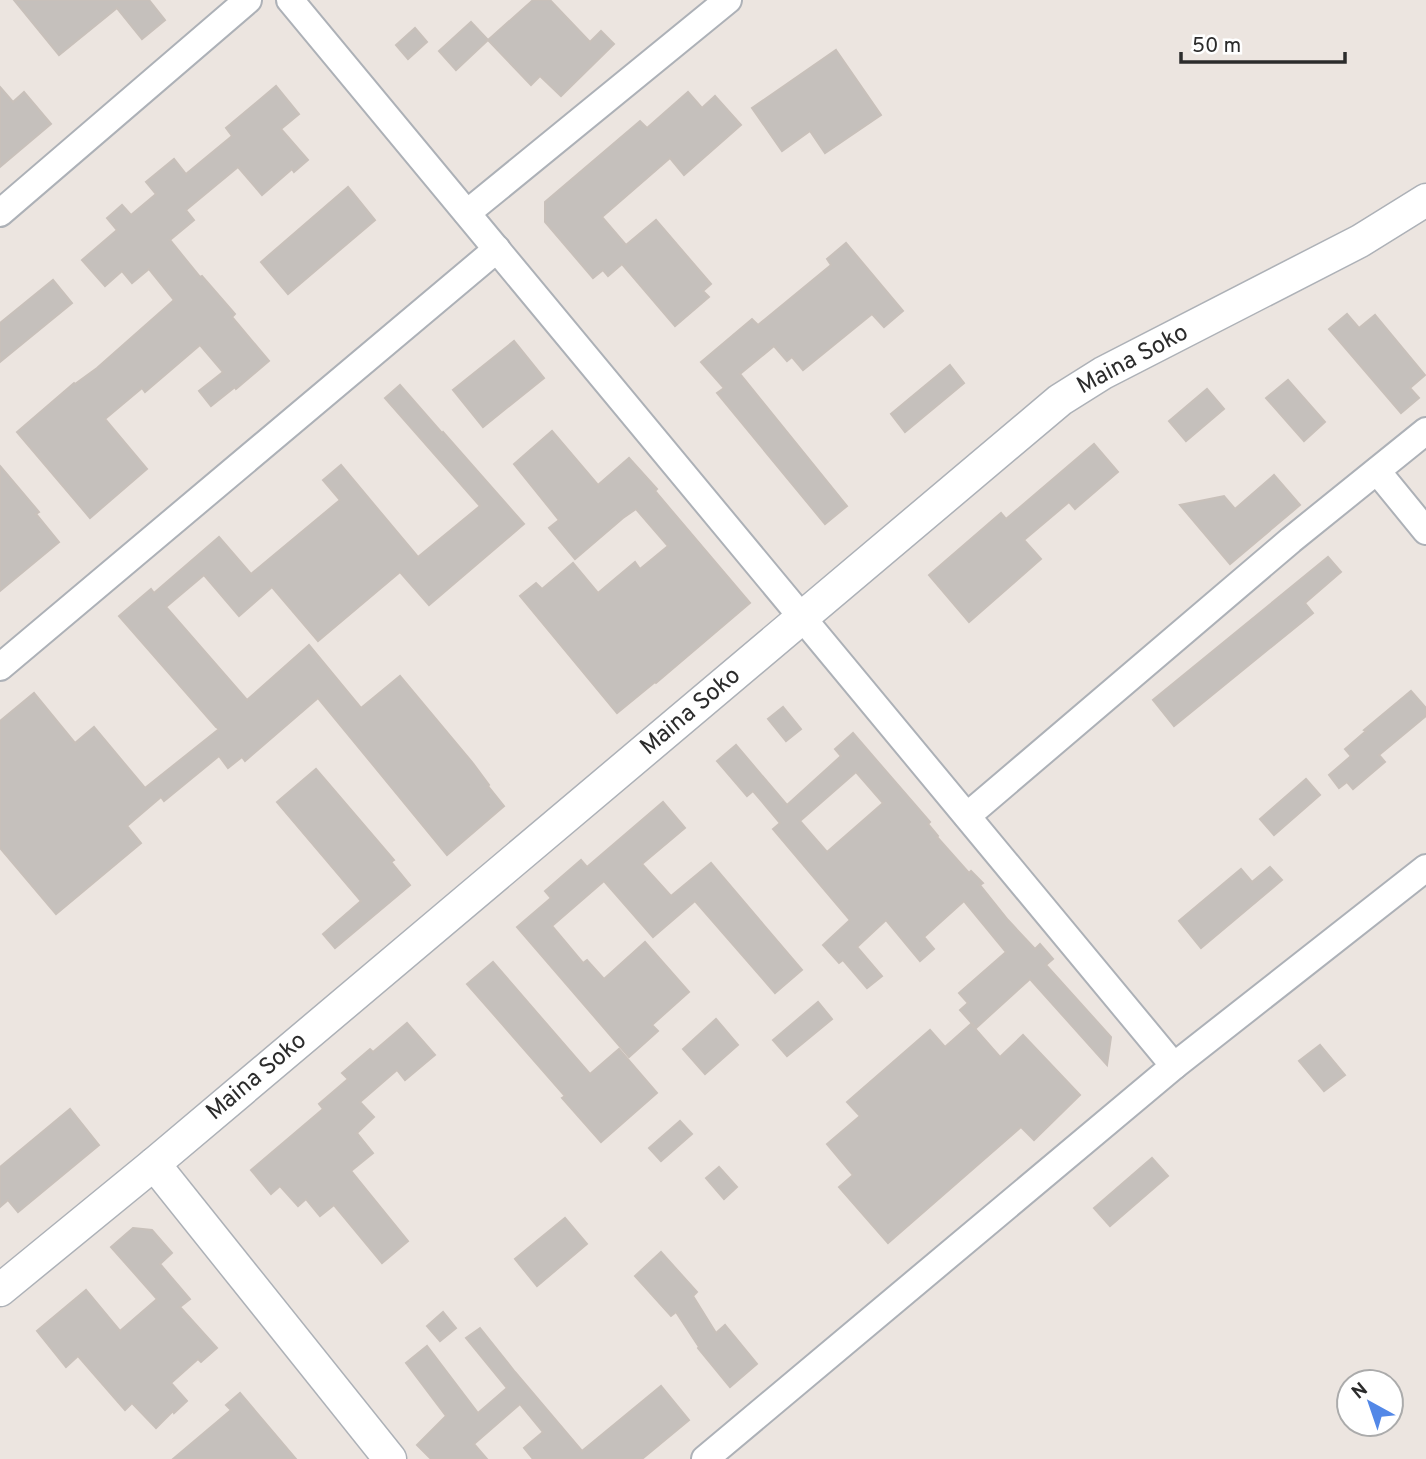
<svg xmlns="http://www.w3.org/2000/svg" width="1426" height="1459" viewBox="0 0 1426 1459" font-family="Overpass,sans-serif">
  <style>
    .building { fill: #c5c0bc; stroke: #c8c0ba; stroke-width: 2; fill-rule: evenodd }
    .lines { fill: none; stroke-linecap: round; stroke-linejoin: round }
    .minor-casing { stroke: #adb1b7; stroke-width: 30 }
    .tertiary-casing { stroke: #adb1b7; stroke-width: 35 }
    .minor { stroke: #fff; stroke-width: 26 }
    .tertiary { stroke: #fff; stroke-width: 32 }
    .labels { text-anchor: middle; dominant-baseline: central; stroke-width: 7; stroke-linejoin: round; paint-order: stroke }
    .street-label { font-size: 24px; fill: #2c2c2c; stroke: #fff }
  </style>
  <rect width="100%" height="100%" fill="#ece5e0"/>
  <!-- building -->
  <g class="building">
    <path d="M 14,0 L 149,0 L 165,20 L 142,39 L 117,8 L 59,55 Z"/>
    <path d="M 533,0 L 550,0 L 590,42 L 601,31 L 614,44 L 561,96 L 540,76 L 531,85 L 488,40 Z"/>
    <path d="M 471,22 L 488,40 L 456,70 L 439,51 Z"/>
    <path d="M 415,28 L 427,42 L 408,59 L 396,45 Z"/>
    <path d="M 836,50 L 881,115 L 825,153 L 810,131 L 782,151 L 752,108 Z"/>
    <path d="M 276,86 L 299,114 L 281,129 L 308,160 L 294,172 L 292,169 L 262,195 L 238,167 L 186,210 L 194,220 L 170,240 L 200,277 L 202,276 L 235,314 L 232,317 L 269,361 L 236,389 L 235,387 L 211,406 L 199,391 L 223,372 L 200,345 L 145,392 L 142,388 L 105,419 L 147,469 L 90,518 L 17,432 L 74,383 L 75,384 L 97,368 L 174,300 L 149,269 L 132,283 L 122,271 L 105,286 L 82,260 L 117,230 L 107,218 L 122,205 L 131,215 L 156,194 L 146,182 L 174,159 L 186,174 L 232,136 L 226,128 Z"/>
    <path d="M 0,87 L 13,102 L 24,92 L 51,124 L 0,167 Z"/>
    <path d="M 688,92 L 702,108 L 715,96 L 741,125 L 684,175 L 670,158 L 602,217 L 626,245 L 656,220 L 711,284 L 703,291 L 709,297 L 675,326 L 622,264 L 608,276 L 603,270 L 593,278 L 545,222 L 545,202 L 640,121 L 647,128 Z"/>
    <path d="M 348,187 L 375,220 L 288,294 L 261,262 Z"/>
    <path d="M 846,243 L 903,311 L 884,327 L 872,314 L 803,370 L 792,357 L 787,361 L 774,346 L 740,374 L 847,506 L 825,524 L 717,393 L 724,388 L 701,362 L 752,319 L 758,325 L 831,265 L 827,259 Z"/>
    <path d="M 53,280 L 72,303 L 0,362 L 0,323 Z"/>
    <path d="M 1347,314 L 1359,328 L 1375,315 L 1425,375 L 1410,388 L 1419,398 L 1401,413 L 1329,329 Z"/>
    <path d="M 514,341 L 544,378 L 483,427 L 453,390 Z"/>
    <path d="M 950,365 L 964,383 L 905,432 L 891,414 Z"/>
    <path d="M 1288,380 L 1325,422 L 1304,441 L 1266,398 Z"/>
    <path d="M 400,385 L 442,433 L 443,432 L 524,524 L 429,605 L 400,572 L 318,641 L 272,587 L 239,616 L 204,575 L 166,607 L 247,700 L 309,645 L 361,708 L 400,676 L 472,762 L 489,785 L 488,786 L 504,806 L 447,855 L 318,698 L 245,761 L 242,757 L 228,768 L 219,756 L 164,801 L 161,797 L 127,826 L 141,843 L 56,914 L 0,848 L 0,721 L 34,693 L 75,743 L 94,727 L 145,788 L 219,729 L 216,727 L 119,616 L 151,589 L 154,593 L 219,537 L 251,574 L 340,500 L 323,480 L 341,465 L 418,557 L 480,506 L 385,398 Z"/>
    <path d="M 1207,389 L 1224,409 L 1186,441 L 1169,421 Z"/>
    <path d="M 552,431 L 598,485 L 629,458 L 657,489 L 655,491 L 750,603 L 656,683 L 655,682 L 617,713 L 520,596 L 536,583 L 542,589 L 573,563 L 598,593 L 635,562 L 640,569 L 668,546 L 636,509 L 623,518 L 575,559 L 549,528 L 559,520 L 514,464 Z"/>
    <path d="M 1094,444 L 1118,472 L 1075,509 L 1069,502 L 1024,540 L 1041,559 L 969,622 L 929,575 L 1001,513 L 1006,519 Z"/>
    <path d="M 0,466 L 39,512 L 36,514 L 59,542 L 0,591 Z"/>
    <path d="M 1274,475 L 1300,505 L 1230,564 L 1180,505 L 1224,496 L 1235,509 Z"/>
    <path d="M 1328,557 L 1341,572 L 1305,603 L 1313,613 L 1174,726 L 1153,700 Z"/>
    <path d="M 1411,691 L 1426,708 L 1426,716 L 1379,755 L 1385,762 L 1353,789 L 1347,782 L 1339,788 L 1329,775 L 1351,756 L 1345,749 L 1366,731 L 1364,730 Z"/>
    <path d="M 783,707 L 801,729 L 786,741 L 768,719 Z"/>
    <path d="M 853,733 L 930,822 L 928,824 L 938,836 L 937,837 L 969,873 L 971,871 L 983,883 L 980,885 L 1008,920 L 1035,949 L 1040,944 L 1053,959 L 1046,965 L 1111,1037 L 1107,1065 L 1030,979 L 976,1028 L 960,1010 L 968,1003 L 959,993 L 1006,952 L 964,901 L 924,937 L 934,949 L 920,961 L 886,920 L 857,947 L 882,976 L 867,988 L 843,960 L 839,963 L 823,945 L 850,920 L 773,829 L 780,823 L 753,791 L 747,796 L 717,761 L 736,745 L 787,805 L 841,756 L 835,749 ZM 856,772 L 883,803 L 827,852 L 800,821 Z"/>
    <path d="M 316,769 L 394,860 L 391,862 L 410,885 L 335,948 L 323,934 L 361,901 L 277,802 Z"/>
    <path d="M 1306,779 L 1320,795 L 1274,835 L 1260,819 Z"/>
    <path d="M 663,802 L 685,828 L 642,864 L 671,896 L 711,863 L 802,970 L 775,993 L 695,901 L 653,937 L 604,881 L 552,926 L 583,963 L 587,960 L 604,979 L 645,942 L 689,992 L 652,1025 L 658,1031 L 629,1057 L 517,927 L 551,898 L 545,891 L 581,860 L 587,867 Z"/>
    <path d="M 1270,867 L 1282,880 L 1201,948 L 1179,921 L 1241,869 L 1252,882 Z"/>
    <path d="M 493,962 L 590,1074 L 619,1049 L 657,1093 L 601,1142 L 562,1098 L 565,1096 L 467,984 Z"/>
    <path d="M 818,1002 L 832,1019 L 787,1056 L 773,1040 Z"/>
    <path d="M 716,1019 L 738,1045 L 705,1074 L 683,1049 Z"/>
    <path d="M 407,1023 L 435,1055 L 405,1080 L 397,1070 L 360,1102 L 374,1117 L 357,1133 L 373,1153 L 351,1171 L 408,1241 L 382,1263 L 334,1205 L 320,1216 L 306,1199 L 298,1206 L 280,1186 L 271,1194 L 251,1170 L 323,1109 L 319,1104 L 348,1079 L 342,1073 L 370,1049 L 373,1052 Z"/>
    <path d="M 971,1024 L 1000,1057 L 1023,1035 L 1080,1095 L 1034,1140 L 1021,1127 L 888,1243 L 839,1187 L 853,1175 L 827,1144 L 860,1116 L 847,1102 L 930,1030 L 945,1047 Z"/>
    <path d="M 1320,1045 L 1345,1075 L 1324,1091 L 1299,1061 Z"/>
    <path d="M 70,1109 L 99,1145 L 18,1212 L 8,1200 L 0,1207 L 0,1167 Z"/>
    <path d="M 680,1121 L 692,1134 L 661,1161 L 649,1148 Z"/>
    <path d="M 1152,1158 L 1168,1176 L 1110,1226 L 1094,1208 Z"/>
    <path d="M 719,1167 L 737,1187 L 724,1199 L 706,1178 Z"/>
    <path d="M 565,1218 L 587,1244 L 537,1286 L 515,1259 Z"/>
    <path d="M 133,1228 L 152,1230 L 172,1253 L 160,1264 L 190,1299 L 180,1307 L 217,1348 L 201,1362 L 198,1359 L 171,1383 L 187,1401 L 174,1413 L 173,1411 L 156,1428 L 132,1403 L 125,1410 L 78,1356 L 66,1367 L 37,1331 L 86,1290 L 120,1331 L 157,1299 L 111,1247 Z"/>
    <path d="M 661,1252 L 697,1292 L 693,1296 L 716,1333 L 725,1325 L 757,1364 L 730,1387 L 698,1348 L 699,1347 L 676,1312 L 671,1316 L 635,1276 Z"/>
    <path d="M 443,1312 L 456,1328 L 440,1341 L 427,1326 Z"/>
    <path d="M 480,1328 L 515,1372 L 582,1451 L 661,1386 L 689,1420 L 642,1459 L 533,1459 L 524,1448 L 543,1432 L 520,1404 L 474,1444 L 487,1459 L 431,1459 L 417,1445 L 446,1416 L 406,1363 L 427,1346 L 478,1413 L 507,1388 L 466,1338 Z"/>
    <path d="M 240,1393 L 296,1459 L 173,1459 L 231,1410 L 226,1405 Z"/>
  </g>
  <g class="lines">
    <!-- minor casing -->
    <g class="minor-casing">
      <g id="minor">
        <path d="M 290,0 L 1174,1066"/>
        <path d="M 0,213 L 248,0"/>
        <path d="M 467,213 L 728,0"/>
        <path d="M 1377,471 L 1426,531"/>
        <path d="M 0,667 L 497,249"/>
        <path d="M 967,816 L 1291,540 L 1426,431"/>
        <path d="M 705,1459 L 1174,1066 L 1426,868"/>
      </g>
    </g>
    <!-- tertiary casing -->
    <g class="tertiary-casing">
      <g id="tertiary">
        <path d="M 154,1164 L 390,1459"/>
        <path d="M 0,1290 L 154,1164 L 1060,400 L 1103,373 L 1360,241 L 1426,200"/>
      </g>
    </g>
    <!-- minor -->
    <use href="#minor" class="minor"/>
    <!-- tertiary -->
    <use href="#tertiary" class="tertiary"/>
  </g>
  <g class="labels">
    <!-- street labels -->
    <g class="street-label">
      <text transform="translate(1133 360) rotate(-28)">Maina Soko</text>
      <text transform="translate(691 712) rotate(-40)">Maina Soko</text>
      <text transform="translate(257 1077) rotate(-40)">Maina Soko</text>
    </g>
  </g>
  <!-- north arrow -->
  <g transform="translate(1370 1403) rotate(320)"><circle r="33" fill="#ffffff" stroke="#ababab" stroke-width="2"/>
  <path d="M0-5L12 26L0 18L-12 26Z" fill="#5388e7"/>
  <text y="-10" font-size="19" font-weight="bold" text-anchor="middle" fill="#2c2c2c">N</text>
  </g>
  <!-- scale -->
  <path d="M1181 52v10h164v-10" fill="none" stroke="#2c2c2c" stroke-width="3.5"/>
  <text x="1192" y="52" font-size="21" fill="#2c2c2c" stroke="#ffffff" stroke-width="5" paint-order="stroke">50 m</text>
</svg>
